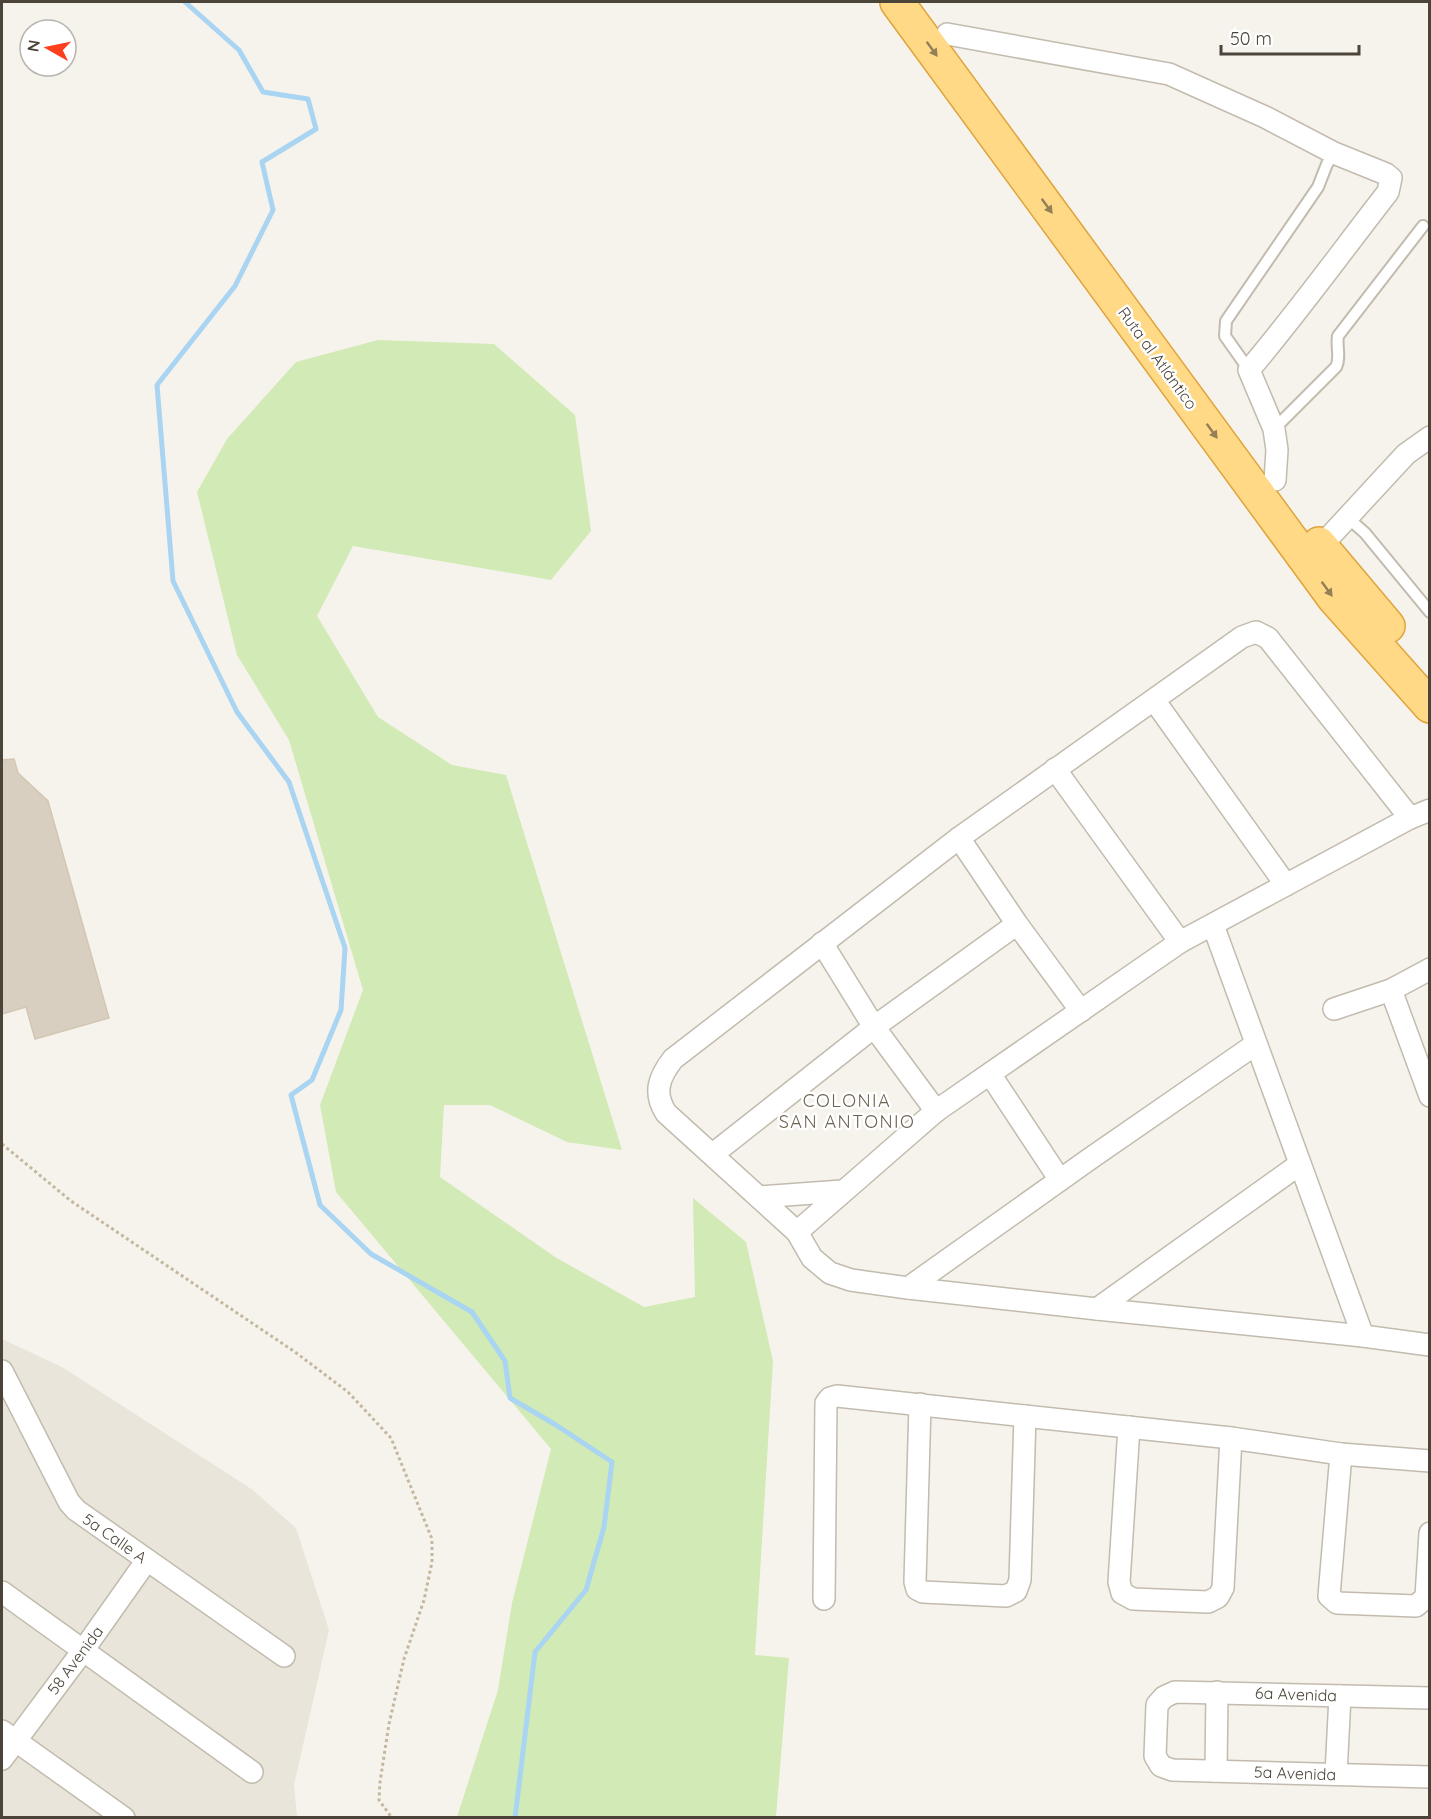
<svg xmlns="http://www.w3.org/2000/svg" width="1431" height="1819" viewBox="0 0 1431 1819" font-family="Quicksand,sans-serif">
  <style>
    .residential { fill: #eae5da }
    .green { fill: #d2eab5 }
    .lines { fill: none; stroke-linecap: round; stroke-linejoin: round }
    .stream { stroke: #a9d4f2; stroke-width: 5 }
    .building { fill: #d8cfc1; stroke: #d3c7b4; stroke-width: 1.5 }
    .service-casing { stroke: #c2bbae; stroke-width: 14 }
    .minor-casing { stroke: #c2bbae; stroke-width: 24 }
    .trunk-casing { stroke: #e0a43c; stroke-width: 36 }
    .path { stroke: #c4b79f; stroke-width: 3; stroke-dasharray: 3 3; stroke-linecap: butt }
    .service { stroke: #fff; stroke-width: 10 }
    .minor { stroke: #fff; stroke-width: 21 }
    .trunk { stroke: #ffd985; stroke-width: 33 }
    .oneway { fill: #938057 }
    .labels { text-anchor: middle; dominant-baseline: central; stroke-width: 5; stroke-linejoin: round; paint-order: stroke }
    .street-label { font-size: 16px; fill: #4b4439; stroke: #fff }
    .neighbourhood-label { font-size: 18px; letter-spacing: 1.5px; fill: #6e6250; stroke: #fff }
  </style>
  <rect width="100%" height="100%" fill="#f6f3ec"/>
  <!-- residential -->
  <path class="residential" d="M 2,1339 L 62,1367 L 253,1490 L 296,1528 L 329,1630 L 294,1785 L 297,1817 L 2,1817 Z"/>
  <!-- green -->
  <path class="green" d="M 378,340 L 494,344 L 575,415 L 591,531 L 551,580 L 353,546 L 317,616 L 378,717 L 452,765 L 506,775 L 622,1150 L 567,1142 L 490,1105 L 444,1105 L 440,1177 L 555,1257 L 644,1307 L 695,1297 L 693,1198 L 746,1242 L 773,1361 L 755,1655 L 789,1658 L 776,1817 L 457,1817 L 498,1690 L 512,1603 L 551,1449 L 336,1192 L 320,1105 L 363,990 L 289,740 L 237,655 L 197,492 L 227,439 L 296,362 Z"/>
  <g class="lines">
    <!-- stream -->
    <path class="stream" d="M 185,2 L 239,50 L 263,92 L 308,99 L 316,129 L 262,162 L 273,210 L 235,286 L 157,385 L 173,581 L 237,712 L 289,782 L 345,948 L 341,1010 L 312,1080 L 291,1095 L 320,1205 L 371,1254 L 472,1312 L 505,1361 L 510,1398 L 556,1425 L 612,1462 L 604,1527 L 586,1590 L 535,1652 L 515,1818"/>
  </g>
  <!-- building -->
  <path class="building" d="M 14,759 L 18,773 L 48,801 L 109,1018 L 35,1039 L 26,1007 L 2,1014 L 2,760 Z"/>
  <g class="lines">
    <!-- service casing -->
    <g class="service-casing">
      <g id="service">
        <path d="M 1249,370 L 1225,336 L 1226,321 L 1318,187 L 1327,164 L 1334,153"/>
        <path d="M 1274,429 L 1336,367 C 1341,358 1336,346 1338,336 L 1423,226"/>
        <path d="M 1348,518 L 1365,533 L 1430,612"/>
      </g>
    </g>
    <!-- minor casing -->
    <g class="minor-casing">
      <g id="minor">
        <path d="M 947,34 L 1169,74 L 1265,117 L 1334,153 L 1386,174 L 1391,178 L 1388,192 C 1342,251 1298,312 1249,370 L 1274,429 L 1277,450 L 1275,480"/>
        <path d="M 1321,546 L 1406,454 L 1430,437"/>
        <path d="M 1154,700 L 1286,885"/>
        <path d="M 1055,769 L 1180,942"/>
        <path d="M 1410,818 L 1268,638 L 1256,632 L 1242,637 L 959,838 L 673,1059 C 659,1077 653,1093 666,1113 L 797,1232 L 812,1258 L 830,1273 L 851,1280 L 908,1288 L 1097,1309 L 1363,1336 L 1430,1345"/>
        <path d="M 959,838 L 1017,924 L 1081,1011"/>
        <path d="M 1213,925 L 1363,1336"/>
        <path d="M 822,943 L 874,1027 L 936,1111"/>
        <path d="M 1391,990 L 1430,1096"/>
        <path d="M 1334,1009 L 1391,990 L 1430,969"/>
        <path d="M 990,1074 L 1060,1180"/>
        <path d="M 713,1154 L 874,1027 L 1017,924"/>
        <path d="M 759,1197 L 842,1191"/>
        <path d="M 797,1232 L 936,1111 L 1180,942 L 1410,818 L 1430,810"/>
        <path d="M 908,1288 L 1091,1158 L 1256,1044"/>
        <path d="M 1097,1309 L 1300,1164"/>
        <path d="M 2,1371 L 69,1502 L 76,1510 L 284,1656"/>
        <path d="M 920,1404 L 915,1582 L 917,1589 L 923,1592 L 1006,1596 L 1016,1591 L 1020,1580 L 1025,1416"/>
        <path d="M 1129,1427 L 1119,1582 L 1122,1593 L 1133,1599 L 1208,1602 L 1218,1597 L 1223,1588 L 1231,1438"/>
        <path d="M 1341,1454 L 1329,1596 L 1337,1603 L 1416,1606 L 1426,1597 L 1430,1533"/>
        <path d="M 2,1592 L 252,1772"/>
        <path d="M 824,1599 L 826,1403 L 830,1398 L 837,1396 L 1231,1438 L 1341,1454 L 1430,1461"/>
        <path d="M 1430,1698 L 1175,1692 L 1164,1697 L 1157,1705 L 1155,1756 L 1161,1766 L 1172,1770 L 1430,1777"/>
        <path d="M 2,1731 L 124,1818"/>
        <path d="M 2,1759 L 82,1652 L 147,1560"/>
        <path d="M 1216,1771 L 1217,1692"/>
        <path d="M 1336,1774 L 1340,1696"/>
      </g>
    </g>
    <!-- trunk casing -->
    <g class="trunk-casing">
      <g id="trunk">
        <path d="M 897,2 L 1334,598 L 1430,706"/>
        <path d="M 1319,544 L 1388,626"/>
      </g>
    </g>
    <!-- path -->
    <path class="path" d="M 2,1144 L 71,1201 L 295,1352 L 348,1392 L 391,1438 L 432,1539 L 432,1562 L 424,1600 L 404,1659 L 389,1724 L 380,1782 L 379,1800 L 392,1818"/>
    <!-- service -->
    <use href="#service" class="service"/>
    <!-- minor -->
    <use href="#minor" class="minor"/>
    <!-- trunk -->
    <use href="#trunk" class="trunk"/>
  </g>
  <!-- one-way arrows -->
  <defs><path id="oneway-solid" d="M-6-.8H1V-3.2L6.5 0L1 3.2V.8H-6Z" transform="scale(1.5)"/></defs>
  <g class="oneway">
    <use href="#oneway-solid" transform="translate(932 49) rotate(54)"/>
    <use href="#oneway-solid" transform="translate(1047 206) rotate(54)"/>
    <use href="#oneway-solid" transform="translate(1212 431) rotate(54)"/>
    <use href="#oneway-solid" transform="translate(1327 589) rotate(54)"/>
  </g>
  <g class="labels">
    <!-- street labels -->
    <g class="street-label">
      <text transform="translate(1158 358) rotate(54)">Ruta al Atlántico</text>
      <text transform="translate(115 1538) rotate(35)">5a Calle A</text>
      <text transform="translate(75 1660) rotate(-53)">58 Avenida</text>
      <text transform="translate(1296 1694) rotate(2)">6a Avenida</text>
      <text transform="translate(1295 1773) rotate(2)">5a Avenida</text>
    </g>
    <!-- neighbourhood labels -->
    <g class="neighbourhood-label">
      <text x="847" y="1100">COLONIA<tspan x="847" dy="21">SAN ANTONIO</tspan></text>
    </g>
  </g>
  <!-- border -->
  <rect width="1431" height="1819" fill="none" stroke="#4b4439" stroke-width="6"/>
  <!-- north arrow -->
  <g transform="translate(48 48) rotate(279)"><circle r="28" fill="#ffffff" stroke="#b7b4b0" stroke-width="1.5"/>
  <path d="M0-4.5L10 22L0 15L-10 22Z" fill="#fc3f1d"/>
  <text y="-9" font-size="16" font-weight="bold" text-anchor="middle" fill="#4b4439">N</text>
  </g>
  <!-- scale -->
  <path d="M1221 45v9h138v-9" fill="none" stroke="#4b4439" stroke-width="3"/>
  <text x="1230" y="45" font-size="18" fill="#4b4439" stroke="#ffffff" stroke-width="4.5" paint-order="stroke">50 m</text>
</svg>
